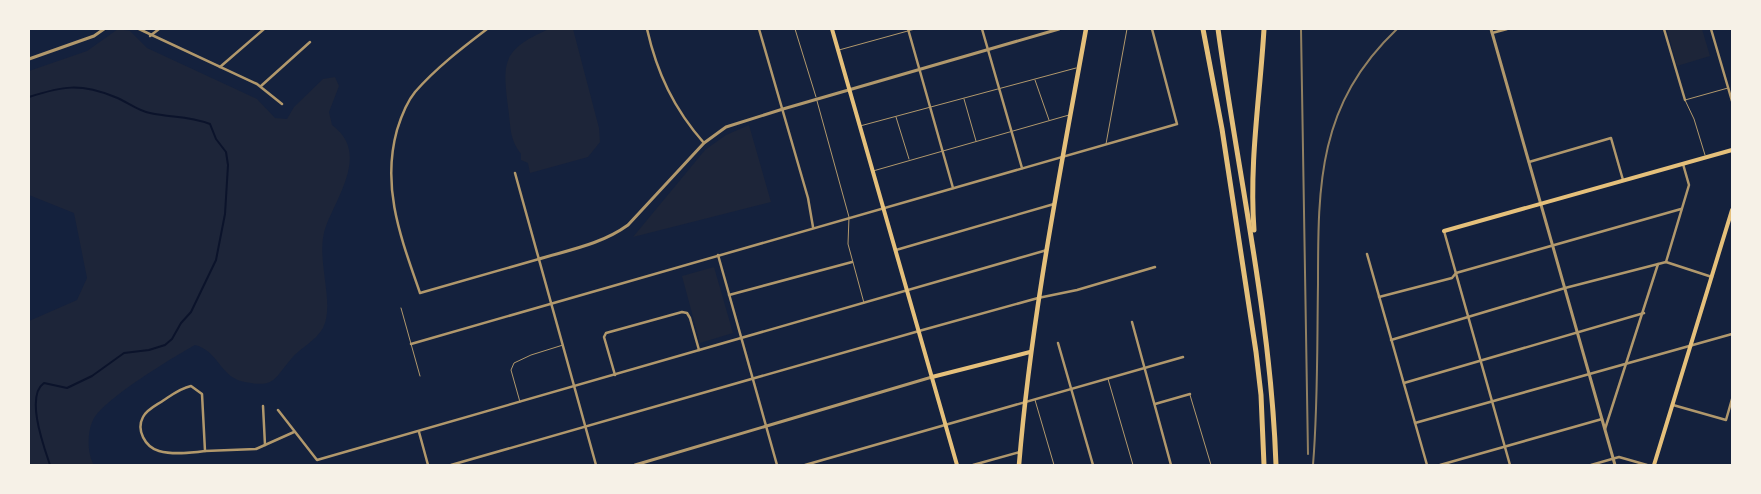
<svg xmlns="http://www.w3.org/2000/svg" width="1761" height="494" viewBox="0 0 1761 494" font-family="'Roboto Serif',serif">
  <style>
    .green { fill: #1d2539 }
    .lines { fill: none; stroke-linecap: round; stroke-linejoin: round }
    .stream { stroke: #0b132b; stroke-width: 2 }
    .service { stroke: #b1986c; stroke-width: 1 }
    .minor { stroke: #b1986c; stroke-width: 2.5 }
    .tertiary { stroke: #b1986c; stroke-width: 3 }
    .secondary { stroke: #e5c07b; stroke-width: 4 }
    .primary { stroke: #e5c07b; stroke-width: 4.5 }
    .motorway { stroke: #e5c07b; stroke-width: 5 }
    .rail { stroke: #918062; stroke-width: 2 }
  </style>
  <rect width="100%" height="100%" fill="#14213d"/>
  <!-- green -->
  <g class="green">
    <path d="M 118,29 L 130,31 L 147,48 L 257,99 L 275,118 L 287,119 L 294,107 L 323,79 L 335,77 L 339,86 L 329,112 L 332,125 C 369,152 339,193 326,226 C 314,257 336,302 323,328 C 316,341 300,348 291,359 C 274,379 275,388 245,382 C 220,378 219,351 195,345 C 172,358 105,398 93,420 C 87,432 87,454 94,465 L 29,465 L 29,321 L 77,300 L 87,278 L 74,213 L 29,195 L 29,71 L 87,51 Z"/>
    <path d="M 549,29 L 573,29 L 599,128 L 600,142 L 588,157 L 530,173 L 528,163 L 521,160 L 521,154 C 509,138 511,127 508,107 C 502,61 503,49 549,29 Z"/>
    <path d="M 1667,29 L 1702,29 L 1710,56 L 1677,66 Z"/>
    <path d="M 749,125 L 771,202 L 633,237 L 705,150 L 726,135 Z"/>
    <path d="M 714,267 L 733,333 L 700,343 L 682,276 Z"/>
  </g>
  <g class="lines">
    <!-- stream -->
    <path class="stream" d="M 29,97 C 63,86 80,83 115,97 C 126,101 138,111 150,113 C 172,118 187,115 210,124 L 216,139 L 226,152 L 228,165 L 225,214 L 216,260 L 191,312 L 181,323 L 172,339 L 165,345 L 149,350 L 124,353 L 92,376 L 67,388 L 44,383 C 25,396 44,447 50,465"/>
    <!-- service -->
    <g class="service">
      <path d="M 795,29 L 816,97"/>
      <path d="M 839,50 L 915,29"/>
      <path d="M 1035,80 L 1049,120"/>
      <path d="M 964,99 L 976,141"/>
      <path d="M 817,101 L 849,217 L 848,244 L 864,303"/>
      <path d="M 896,117 L 909,159"/>
      <path d="M 860,126 L 1076,68"/>
      <path d="M 1106,144 L 1127,29"/>
      <path d="M 1705,155 L 1694,119 L 1685,100 L 1728,88"/>
      <path d="M 873,171 L 1069,115"/>
      <path d="M 401,308 L 420,376"/>
      <path d="M 1108,379 L 1133,465"/>
      <path d="M 1190,395 L 1211,465"/>
      <path d="M 1035,400 L 1054,465"/>
      <path d="M 520,402 L 511,370 L 514,363 L 531,355 L 563,345"/>
    </g>
    <!-- minor -->
    <g class="minor">
      <path d="M 139,29 L 257,84 L 282,104"/>
      <path d="M 487,29 C 462,48 436,68 415,92 C 406,103 401,117 397,130 C 381,188 401,238 420,293 L 539,259"/>
      <path d="M 647,29 C 657,73 674,109 704,143"/>
      <path d="M 759,29 L 808,198 L 813,227"/>
      <path d="M 908,29 L 953,188"/>
      <path d="M 982,29 L 1022,168"/>
      <path d="M 1664,29 L 1685,100"/>
      <path d="M 1711,29 L 1732,101"/>
      <path d="M 1492,33 L 1507,29"/>
      <path d="M 150,36 L 159,29"/>
      <path d="M 220,67 L 264,29"/>
      <path d="M 261,86 L 310,42"/>
      <path d="M 1529,162 L 1611,138 L 1623,180"/>
      <path d="M 515,173 L 596,465"/>
      <path d="M 1444,231 L 1510,465"/>
      <path d="M 896,250 L 1054,204"/>
      <path d="M 1367,254 L 1427,465"/>
      <path d="M 718,255 L 777,465"/>
      <path d="M 1666,262 L 1689,185 L 1683,164"/>
      <path d="M 729,295 L 852,262"/>
      <path d="M 1379,297 L 1452,278 L 1456,273 L 1681,209"/>
      <path d="M 1132,322 L 1171,465"/>
      <path d="M 1391,340 L 1565,288 L 1666,262 L 1712,277"/>
      <path d="M 1058,343 L 1093,465"/>
      <path d="M 411,344 L 1177,124 L 1152,29"/>
      <path d="M 615,375 L 604,337 L 606,333 L 682,312 L 687,313 L 690,318 L 699,350"/>
      <path d="M 1404,383 L 1644,313"/>
      <path d="M 191,386 L 202,394 L 205,451 C 190,453 173,455 159,451 C 145,447 136,430 143,417 C 147,409 157,405 164,400 C 173,394 181,388 191,386 Z"/>
      <path d="M 1155,404 L 1190,394"/>
      <path d="M 1673,405 L 1726,420 L 1732,399"/>
      <path d="M 263,406 L 265,445"/>
      <path d="M 278,410 L 317,460 L 1047,250"/>
      <path d="M 1415,423 L 1732,334"/>
      <path d="M 1605,429 L 1658,264"/>
      <path d="M 419,432 L 428,465"/>
      <path d="M 205,451 L 256,449 L 294,432"/>
      <path d="M 451,465 L 919,331 L 1038,298 L 1077,290 L 1155,267"/>
      <path d="M 805,465 L 1183,357"/>
      <path d="M 973,465 L 1020,452"/>
      <path d="M 1440,465 L 1602,419"/>
      <path d="M 1591,465 L 1619,457 L 1647,465"/>
    </g>
    <!-- tertiary -->
    <g class="tertiary">
      <path d="M 1491,29 L 1615,465"/>
      <path d="M 29,59 L 94,36 L 104,29"/>
      <path d="M 539,259 C 569,250 602,244 628,225 L 704,143 L 726,127 L 783,109 L 1059,29"/>
      <path d="M 635,465 L 932,377"/>
    </g>
    <!-- secondary -->
    <g class="secondary">
      <path d="M 832,29 L 957,465"/>
      <path d="M 1444,231 L 1732,150"/>
      <path d="M 932,377 L 1030,352"/>
      <path d="M 1654,465 L 1732,210"/>
    </g>
    <!-- primary -->
    <path class="primary" d="M 1019,465 C 1031,318 1060,173 1086,29"/>
    <!-- motorway -->
    <g class="motorway">
      <path d="M 1203,29 L 1222,129 L 1256,352 L 1261,395 L 1264,465"/>
      <path d="M 1218,29 C 1238,174 1271,318 1276,465"/>
      <path d="M 1254,230 C 1249,162 1260,97 1264,29"/>
    </g>
    <!-- rail -->
    <g class="rail">
      <path d="M 1301,29 L 1308,454"/>
      <path d="M 1313,465 C 1318,405 1317,344 1318,284 C 1318,183 1318,104 1397,29"/>
    </g>
  </g>
  <!-- border -->
  <rect width="1761" height="494" fill="none" stroke="#f6f1e7" stroke-width="60"/>
</svg>
